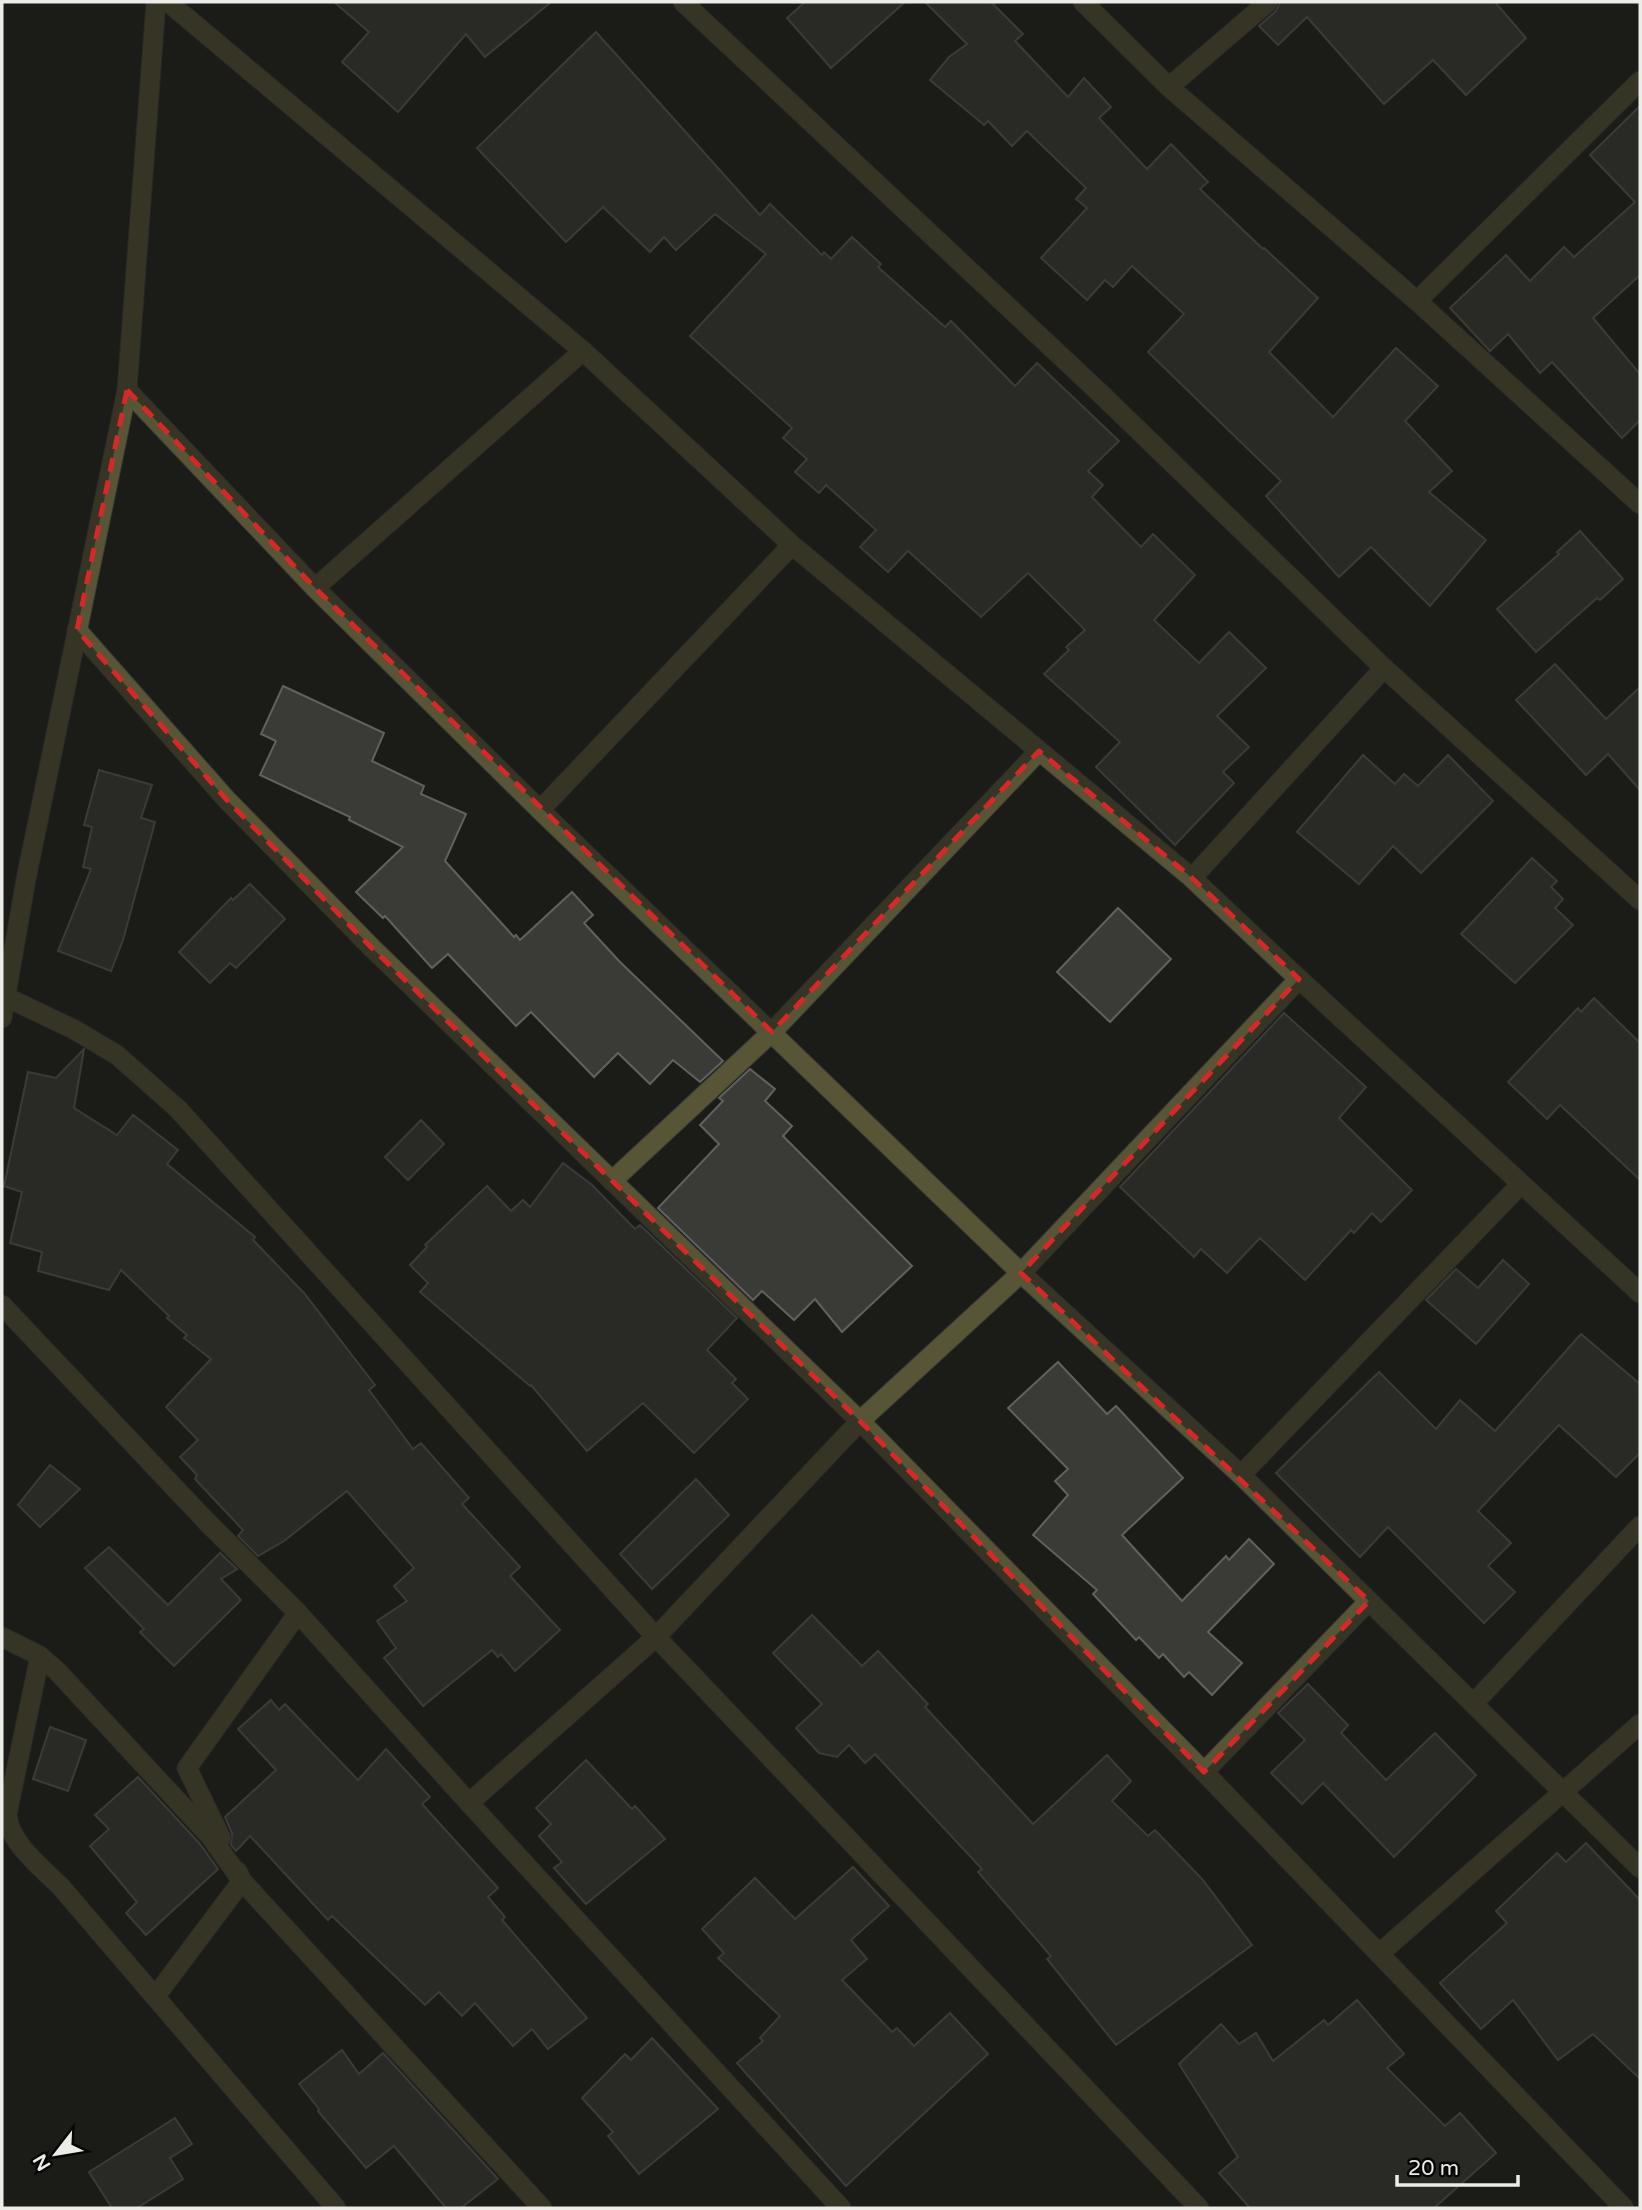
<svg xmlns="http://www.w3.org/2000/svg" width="1642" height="2210" viewBox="0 0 1642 2210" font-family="'Varela Round',sans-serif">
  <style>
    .building { fill: #3a3a36; stroke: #62615d; stroke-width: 2 }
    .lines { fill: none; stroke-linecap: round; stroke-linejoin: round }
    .minor-casing { stroke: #383835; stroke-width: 21 }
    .minor { stroke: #575536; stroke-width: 19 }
    .marked { fill: none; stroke: #d62828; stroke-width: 5; stroke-dasharray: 14 9; stroke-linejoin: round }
  </style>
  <rect width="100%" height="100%" fill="#1b1b18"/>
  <!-- building -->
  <g class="building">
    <path d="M 334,2 L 551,2 L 485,57 L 466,34 L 398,112 L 342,62 L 369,32 Z"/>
    <path d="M 805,2 L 905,2 L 831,68 L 787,18 Z"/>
    <path d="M 925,2 L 991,2 L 1023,34 L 1015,41 L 1068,97 L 1084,78 L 1111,107 L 1099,118 L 1147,169 L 1171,144 L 1208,182 L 1200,189 L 1263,249 L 1264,248 L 1318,298 L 1269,352 L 1333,417 L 1396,348 L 1438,386 L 1405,421 L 1452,471 L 1429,492 L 1486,540 L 1430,606 L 1371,547 L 1339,577 L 1266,496 L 1281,481 L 1148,352 L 1184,314 L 1132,266 L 1113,287 L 1105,280 L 1087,300 L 1041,258 L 1087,208 L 1076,199 L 1086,188 L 1027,131 L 1012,146 L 988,121 L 984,125 L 930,80 L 949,57 L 967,44 Z"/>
    <path d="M 1280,2 L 1495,2 L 1526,38 L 1466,95 L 1433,60 L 1384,104 L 1307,17 L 1278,45 L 1259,26 L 1276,11 Z"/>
    <path d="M 596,32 L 760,215 L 770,204 L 822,255 L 824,252 L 831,259 L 852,237 L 881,264 L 878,267 L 945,327 L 951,321 L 1015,386 L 1037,363 L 1119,441 L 1088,471 L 1103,485 L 1092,497 L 1141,547 L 1153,534 L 1195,575 L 1154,620 L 1199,663 L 1229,632 L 1266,668 L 1217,716 L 1249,747 L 1223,772 L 1234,783 L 1175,845 L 1096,767 L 1120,742 L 1044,674 L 1069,650 L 1066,647 L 1085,630 L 1028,573 L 981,617 L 908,551 L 888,572 L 860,547 L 876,530 L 826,485 L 819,493 L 795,472 L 807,459 L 783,438 L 792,428 L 690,336 L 766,254 L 715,214 L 676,250 L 664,237 L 650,252 L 603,207 L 566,242 L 477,148 Z"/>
    <path d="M 1640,106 L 1640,275 L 1593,318 L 1640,374 L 1640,420 L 1622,438 L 1552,362 L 1540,373 L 1508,334 L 1490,351 L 1450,308 L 1506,255 L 1530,281 L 1564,247 L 1574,257 L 1635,202 L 1590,155 Z"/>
    <path d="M 1580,531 L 1623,579 L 1600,600 L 1597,598 L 1536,652 L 1497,609 L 1559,554 L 1557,552 Z"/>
    <path d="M 1555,664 L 1606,719 L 1640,687 L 1640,790 L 1608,754 L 1586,775 L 1516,700 Z"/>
    <path d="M 283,686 L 384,733 L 372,761 L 424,786 L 421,794 L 466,814 L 445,861 L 514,937 L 516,935 L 520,940 L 572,892 L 593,915 L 584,923 L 620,962 L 723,1061 L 700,1082 L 673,1060 L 650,1084 L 618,1053 L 594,1077 L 531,1012 L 516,1026 L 448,954 L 432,968 L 385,916 L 383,918 L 356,892 L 403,847 L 349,820 L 350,817 L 260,775 L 276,741 L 261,734 Z"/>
    <path d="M 1363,755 L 1395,784 L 1404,774 L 1418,786 L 1448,755 L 1493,801 L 1421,873 L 1393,846 L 1359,884 L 1297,832 Z"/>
    <path d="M 99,770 L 152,785 L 141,818 L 155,822 L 123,940 L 111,971 L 58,951 L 91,869 L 83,867 L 92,827 L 84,825 Z"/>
    <path d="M 1532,858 L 1557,881 L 1551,887 L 1563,899 L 1555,908 L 1573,925 L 1515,983 L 1461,934 Z"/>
    <path d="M 250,884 L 285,919 L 236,968 L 230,963 L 210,983 L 179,952 L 231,898 L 233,900 Z"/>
    <path d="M 1118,908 L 1171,959 L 1110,1022 L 1057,972 Z"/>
    <path d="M 1594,998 L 1640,1043 L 1640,1180 L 1560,1105 L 1547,1119 L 1508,1082 L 1578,1008 L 1581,1012 Z"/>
    <path d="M 1284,1013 L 1366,1087 L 1339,1118 L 1412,1190 L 1381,1222 L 1372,1213 L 1354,1233 L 1351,1230 L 1305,1280 L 1260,1238 L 1227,1273 L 1201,1249 L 1194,1257 L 1120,1187 Z"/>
    <path d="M 84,1049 L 74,1108 L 117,1135 L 133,1115 L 178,1150 L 167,1164 L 255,1237 L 253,1240 L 304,1293 L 375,1385 L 369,1390 L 413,1449 L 421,1443 L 469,1498 L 462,1504 L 520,1567 L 510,1576 L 560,1630 L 515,1671 L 501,1654 L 498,1657 L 492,1650 L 423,1706 L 384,1658 L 396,1648 L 377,1621 L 407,1601 L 394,1586 L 414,1568 L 347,1491 L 284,1541 L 258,1556 L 238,1536 L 243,1530 L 195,1479 L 197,1475 L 180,1457 L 198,1440 L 166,1407 L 211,1359 L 184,1338 L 187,1335 L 167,1318 L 169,1316 L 121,1270 L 109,1290 L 38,1271 L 42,1252 L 10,1243 L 22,1192 L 4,1186 L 28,1072 L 56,1078 Z"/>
    <path d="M 750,1069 L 775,1089 L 765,1101 L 792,1126 L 783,1136 L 912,1266 L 842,1332 L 815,1299 L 794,1320 L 762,1291 L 753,1300 L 658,1208 L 719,1144 L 700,1125 L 723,1101 L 719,1098 Z"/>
    <path d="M 421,1120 L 444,1144 L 408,1180 L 385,1157 Z"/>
    <path d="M 563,1163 L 592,1185 L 635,1229 L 640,1225 L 737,1318 L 707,1350 L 736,1379 L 732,1383 L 748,1399 L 694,1453 L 643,1403 L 587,1451 L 531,1385 L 530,1386 L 420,1292 L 428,1283 L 410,1265 L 427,1247 L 425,1245 L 487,1186 L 511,1211 L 523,1200 L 530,1207 Z"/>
    <path d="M 1503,1260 L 1529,1284 L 1476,1344 L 1426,1300 L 1456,1269 L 1478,1288 Z"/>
    <path d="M 1581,1334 L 1640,1384 L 1640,1453 L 1616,1477 L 1559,1425 L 1478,1511 L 1511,1543 L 1488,1566 L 1515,1592 L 1484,1623 L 1388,1527 L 1360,1557 L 1276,1473 L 1379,1372 L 1436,1429 L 1460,1400 L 1495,1431 Z"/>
    <path d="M 1058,1362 L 1107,1414 L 1116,1406 L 1183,1478 L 1122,1535 L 1182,1601 L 1226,1556 L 1229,1560 L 1249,1539 L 1274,1564 L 1208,1632 L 1242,1663 L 1212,1695 L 1189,1672 L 1184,1677 L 1163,1654 L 1159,1658 L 1139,1637 L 1136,1640 L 1093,1594 L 1097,1590 L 1033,1535 L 1068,1495 L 1055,1481 L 1068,1469 L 1008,1408 Z"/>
    <path d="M 50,1465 L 80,1489 L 40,1527 L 18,1505 Z"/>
    <path d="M 696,1479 L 729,1515 L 652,1589 L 620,1554 Z"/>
    <path d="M 109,1547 L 168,1605 L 220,1553 L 237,1569 L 221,1579 L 241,1600 L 174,1666 L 140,1632 L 144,1629 L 85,1568 Z"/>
    <path d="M 812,1615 L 862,1666 L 878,1651 L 928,1704 L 925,1707 L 1033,1824 L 1107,1755 L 1131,1781 L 1112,1801 L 1148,1836 L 1155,1830 L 1202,1879 L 1252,1945 L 1116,2045 L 1047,1959 L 1051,1956 L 978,1872 L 982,1869 L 875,1754 L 865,1763 L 849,1745 L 837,1757 L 819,1753 L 796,1728 L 822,1704 L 773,1653 Z"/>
    <path d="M 1308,1684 L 1348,1725 L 1341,1733 L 1386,1780 L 1435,1733 L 1476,1775 L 1394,1857 L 1323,1783 L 1302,1804 L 1271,1773 L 1305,1740 L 1278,1713 Z"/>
    <path d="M 271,1700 L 279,1710 L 285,1704 L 358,1780 L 386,1749 L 430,1797 L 422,1804 L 498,1888 L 488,1897 L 505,1917 L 502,1920 L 587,2018 L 548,2049 L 532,2029 L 513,2046 L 475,2003 L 462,2016 L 439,1992 L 425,2005 L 332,1916 L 328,1920 L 250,1836 L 236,1851 L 231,1845 L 232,1833 L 225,1817 L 276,1770 L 238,1729 Z"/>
    <path d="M 50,1727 L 86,1740 L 68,1791 L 33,1779 Z"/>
    <path d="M 586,1760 L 632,1809 L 635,1806 L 665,1839 L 586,1904 L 554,1868 L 562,1862 L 539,1836 L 551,1824 L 536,1808 Z"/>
    <path d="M 138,1777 L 200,1844 L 218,1869 L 146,1935 L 126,1913 L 137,1902 L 90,1846 L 109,1829 L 95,1815 Z"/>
    <path d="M 1586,1843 L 1640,1900 L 1640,2079 L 1593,2034 L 1558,2060 L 1513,2000 L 1481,2029 L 1440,1983 L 1507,1923 L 1496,1911 L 1557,1853 L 1566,1862 Z"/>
    <path d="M 853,1867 L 889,1906 L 851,1940 L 867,1959 L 842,1980 L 892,2032 L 897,2028 L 914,2046 L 950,2013 L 988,2054 L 846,2186 L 737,2063 L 763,2041 L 760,2038 L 780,2016 L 718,1958 L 724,1953 L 702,1929 L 755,1878 L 795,1919 Z"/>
    <path d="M 1357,2000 L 1404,2054 L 1387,2068 L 1445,2126 L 1460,2113 L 1496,2153 L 1434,2208 L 1250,2208 L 1219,2173 L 1238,2157 L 1179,2064 L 1221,2024 L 1239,2044 L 1256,2033 L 1273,2061 L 1324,2020 L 1328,2025 Z"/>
    <path d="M 652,2038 L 718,2109 L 639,2174 L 608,2136 L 613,2132 L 582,2098 L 625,2054 L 631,2060 Z"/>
    <path d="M 342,2050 L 359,2074 L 383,2053 L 498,2179 L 461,2208 L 446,2208 L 394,2146 L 366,2168 L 318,2111 L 319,2109 L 299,2084 Z"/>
    <path d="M 175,2118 L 192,2144 L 170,2158 L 183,2179 L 137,2208 L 112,2208 L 89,2172 Z"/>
  </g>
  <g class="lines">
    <!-- minor casing -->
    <g class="minor-casing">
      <g id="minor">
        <path d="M 168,2 L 583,351 L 792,545 L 1192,878 L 1299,979 L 1640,1293"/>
        <path d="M 683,2 L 1100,393 L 1384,668 L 1640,900"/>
        <path d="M 1083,2 L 1169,87 L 1417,301 L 1640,504"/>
        <path d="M 1169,87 L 1268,2"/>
        <path d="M 1417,301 L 1640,81"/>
        <path d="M 127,390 L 315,588 L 540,810 L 1021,1273 L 1241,1475 L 1640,1868"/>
        <path d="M 315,588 L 583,351"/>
        <path d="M 77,630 L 226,799 L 371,947 L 860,1421 L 1204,1772 L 1624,2208"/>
        <path d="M 540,810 L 792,545"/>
        <path d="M 1192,878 L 1384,668"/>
        <path d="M 6,997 L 75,1030 L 117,1055 L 178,1109 L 656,1637 L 1199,2208"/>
        <path d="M 2,1018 L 26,879 L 127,390 L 156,2"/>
        <path d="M 612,1181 L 772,1032 L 1039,751"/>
        <path d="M 2,1305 L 207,1522 L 298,1613 L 469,1803 L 841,2208"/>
        <path d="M 1241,1475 L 1521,1184"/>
        <path d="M 2,1637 L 40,1656 L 57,1671 L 210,1836 L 242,1881 L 542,2208"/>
        <path d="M 40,1656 L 7,1814 C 9,1843 41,1867 61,1887 L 336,2208"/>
        <path d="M 1474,1703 L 1640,1526"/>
        <path d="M 1204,1772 L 1369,1601"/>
        <path d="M 469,1803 L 656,1637 L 860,1421 L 1021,1273 L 1299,979"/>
        <path d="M 221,1838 L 187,1768 L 298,1613"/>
        <path d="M 1379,1954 L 1640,1724"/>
        <path d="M 155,1997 L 242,1881 L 237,1871"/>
      </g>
    </g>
    <!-- minor -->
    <use href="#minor" class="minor"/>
  </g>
  <!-- marked area -->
  <path d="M0 0H1642V2210H0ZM 127,390 L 315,588 L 772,1032 L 1039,751 L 1192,878 L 1299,979 L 1021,1273 L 1369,1601 L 1204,1772 L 860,1421 L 371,947 L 226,799 L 77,630 Z" fill="#1b1b18" fill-opacity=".55" fill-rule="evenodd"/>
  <path class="marked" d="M 127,390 L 315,588 L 772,1032 L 1039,751 L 1192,878 L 1299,979 L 1021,1273 L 1369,1601 L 1204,1772 L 860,1421 L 371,947 L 226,799 L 77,630 Z"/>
  <!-- border -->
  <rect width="1642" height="2210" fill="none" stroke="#ecece9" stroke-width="7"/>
  <!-- north arrow -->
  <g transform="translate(56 2154) rotate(239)" stroke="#060605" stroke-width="5" paint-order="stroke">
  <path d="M0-5L12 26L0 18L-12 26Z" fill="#ecece9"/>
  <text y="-10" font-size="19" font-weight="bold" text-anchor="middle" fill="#ecece9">N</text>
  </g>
  <!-- scale -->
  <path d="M1397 2175v10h121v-10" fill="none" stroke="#ecece9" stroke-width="3.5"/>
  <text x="1408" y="2175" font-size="21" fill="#ecece9" stroke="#060605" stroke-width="5" paint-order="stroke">20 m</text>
</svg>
